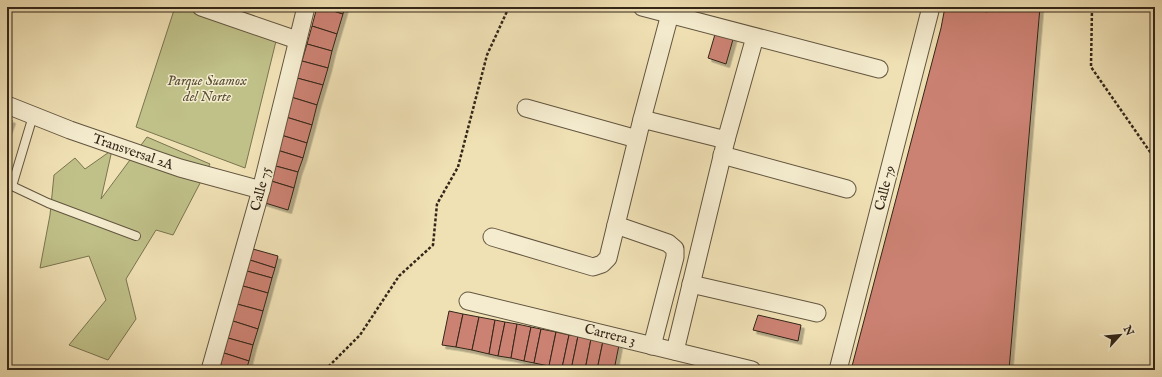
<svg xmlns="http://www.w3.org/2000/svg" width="1162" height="377" viewBox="0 0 1162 377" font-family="'IM FELL English',serif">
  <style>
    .green { fill: #c0c189; stroke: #7a7450 }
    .building { fill: #cc8273; stroke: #332618; filter: url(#shadow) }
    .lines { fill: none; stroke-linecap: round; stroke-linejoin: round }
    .lane-casing { stroke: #62553f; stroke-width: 10 }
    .street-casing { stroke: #62553f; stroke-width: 19 }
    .path { stroke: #332618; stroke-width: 2.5; stroke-dasharray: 3 2; stroke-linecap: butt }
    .lane { stroke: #f5eccf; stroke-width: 8 }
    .street { stroke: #f5eccf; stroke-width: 17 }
    .labels { text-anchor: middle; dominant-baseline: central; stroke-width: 3; stroke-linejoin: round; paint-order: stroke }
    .park-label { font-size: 14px; font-style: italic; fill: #564d34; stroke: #f5eccf }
    .street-label { font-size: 14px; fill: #332618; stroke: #f5eccf }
  </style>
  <defs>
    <filter id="shadow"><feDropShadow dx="3.5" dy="3.5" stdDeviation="0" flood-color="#0004"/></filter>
  </defs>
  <rect width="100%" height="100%" fill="#f0e1b5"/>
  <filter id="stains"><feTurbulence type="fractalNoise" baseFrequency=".005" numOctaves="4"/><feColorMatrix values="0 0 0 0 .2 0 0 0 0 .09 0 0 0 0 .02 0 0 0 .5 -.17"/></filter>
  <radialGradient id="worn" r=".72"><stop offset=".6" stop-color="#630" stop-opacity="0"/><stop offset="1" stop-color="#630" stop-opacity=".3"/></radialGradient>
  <!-- green -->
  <g class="green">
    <path d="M 175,7 L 182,7 L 276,41 L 245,168 L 136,127 Z"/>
    <path d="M 147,137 L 210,164 L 173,235 L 156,230 L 126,279 L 136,319 L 108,360 L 69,345 L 106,300 L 89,256 L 40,268 L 50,215 L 54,175 L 75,158 L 85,169 L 112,150 L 101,199 Z"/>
  </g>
  <!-- building -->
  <g class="building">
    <path d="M 317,7 L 321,7 L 343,14 L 337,34 L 312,26 Z"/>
    <path d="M 321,7 L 345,7 L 343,14 Z"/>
    <path d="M 945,7 L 1040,7 L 1009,370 L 851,370 L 941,28 Z"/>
    <path d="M 312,26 L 337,34 L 332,51 L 307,44 Z"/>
    <path d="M 716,31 L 734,36 L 726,64 L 708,58 Z"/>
    <path d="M 307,44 L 332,51 L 328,68 L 302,61 Z"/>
    <path d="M 302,61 L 328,68 L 323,85 L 297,78 Z"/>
    <path d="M 297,78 L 323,85 L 317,105 L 291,97 Z"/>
    <path d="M 291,97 L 317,105 L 312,125 L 286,117 Z"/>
    <path d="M 286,117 L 312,125 L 307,143 L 281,135 Z"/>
    <path d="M 7,118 L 12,120 L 7,134 Z"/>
    <path d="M 281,135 L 307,143 L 303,158 L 277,150 Z"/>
    <path d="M 277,150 L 303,158 L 298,172 L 272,165 Z"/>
    <path d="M 272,165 L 298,172 L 294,188 L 268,180 Z"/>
    <path d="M 268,180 L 294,188 L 288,210 L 262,202 Z"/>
    <path d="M 253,249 L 278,256 L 275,268 L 250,260 Z"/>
    <path d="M 250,260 L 275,268 L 272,278 L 247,271 Z"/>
    <path d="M 247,271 L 272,278 L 268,293 L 243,286 Z"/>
    <path d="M 243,286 L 268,293 L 263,311 L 237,304 Z"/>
    <path d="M 237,304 L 263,311 L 258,329 L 233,321 Z"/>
    <path d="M 449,311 L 463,314 L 456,347 L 442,345 Z"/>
    <path d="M 463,314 L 479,317 L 472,350 L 456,347 Z"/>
    <path d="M 758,315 L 801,325 L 798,341 L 753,330 Z"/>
    <path d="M 479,317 L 495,320 L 489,354 L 472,350 Z"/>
    <path d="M 495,320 L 505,322 L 498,356 L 489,354 Z"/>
    <path d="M 233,321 L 258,329 L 253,345 L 228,338 Z"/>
    <path d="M 505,322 L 517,324 L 511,358 L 498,356 Z"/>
    <path d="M 517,324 L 531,327 L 524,361 L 511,358 Z"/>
    <path d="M 531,327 L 541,329 L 534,363 L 524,361 Z"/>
    <path d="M 541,329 L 556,332 L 549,366 L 534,363 Z"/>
    <path d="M 556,332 L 569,335 L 562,368 L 549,366 Z"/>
    <path d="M 569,335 L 578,336 L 571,370 L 562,368 Z"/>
    <path d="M 578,336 L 591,339 L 585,370 L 571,370 Z"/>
    <path d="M 228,338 L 253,345 L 249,361 L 224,353 Z"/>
    <path d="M 591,339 L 603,341 L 597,370 L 585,370 Z"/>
    <path d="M 603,341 L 619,345 L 614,370 L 597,370 Z"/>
    <path d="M 224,353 L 249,361 L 246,370 L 219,370 Z"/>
  </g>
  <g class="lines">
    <!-- lane casing -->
    <g class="lane-casing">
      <path id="lane" d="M 33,116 L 12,186 L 48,203 L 136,236"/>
    </g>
    <!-- street casing -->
    <g class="street-casing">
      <g id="street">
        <path d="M 201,7 L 297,40"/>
        <path d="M 642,7 L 879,69"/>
        <path d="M 7,105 L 70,130 L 180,168 L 261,190"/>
        <path d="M 526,108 L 637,139"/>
        <path d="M 642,119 L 670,14"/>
        <path d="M 726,140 L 755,37"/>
        <path d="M 722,155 L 847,189"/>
        <path d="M 492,237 L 593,267 L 602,264 L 608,258 L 616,225"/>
        <path d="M 691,284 L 817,313"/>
        <path d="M 468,301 L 752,370"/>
        <path d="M 652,346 L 675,257 L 675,249 L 668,243 L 616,225 L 642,119 L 726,140 L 675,351"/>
        <path d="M 210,370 L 261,190 L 306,7"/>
        <path d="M 838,370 L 931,7"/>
      </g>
    </g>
    <!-- path -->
    <g class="path">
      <path d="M 981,7 L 986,11 L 1042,7"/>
      <path d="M 1077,7 L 1092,8 L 1091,67 L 1155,159"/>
      <path d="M 325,370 L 360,335 L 399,276 L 433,245 L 437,204 L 458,167 L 487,55 L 509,7"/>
    </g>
    <!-- lane -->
    <use href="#lane" class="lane"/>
    <!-- street -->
    <use href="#street" class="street"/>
  </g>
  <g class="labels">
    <!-- park labels -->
    <g class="park-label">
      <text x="207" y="81">Parque Suamox<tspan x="207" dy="16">del Norte</tspan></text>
    </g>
    <!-- street labels -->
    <g class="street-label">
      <text transform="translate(133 152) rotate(19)">Transversal 2A</text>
      <text transform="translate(885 188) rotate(-76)">Calle 79</text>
      <text transform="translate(261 189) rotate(-75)">Calle 75</text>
      <text transform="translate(610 335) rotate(14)">Carrera 3</text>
    </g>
  </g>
  <!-- margin -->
  <rect width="1162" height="377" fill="none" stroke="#f0e1b5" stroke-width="24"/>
  <rect x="8" y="8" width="1146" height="361" fill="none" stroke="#332618" stroke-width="2"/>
  <rect x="12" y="12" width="1138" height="353" fill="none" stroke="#332618"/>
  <!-- north arrow -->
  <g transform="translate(1120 335) rotate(63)" stroke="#f5eccf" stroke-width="3" paint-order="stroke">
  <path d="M0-3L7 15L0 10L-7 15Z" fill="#332618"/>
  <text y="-6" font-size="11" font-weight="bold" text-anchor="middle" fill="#332618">N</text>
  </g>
  <rect width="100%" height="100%" filter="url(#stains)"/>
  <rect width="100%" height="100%" fill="url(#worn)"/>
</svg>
